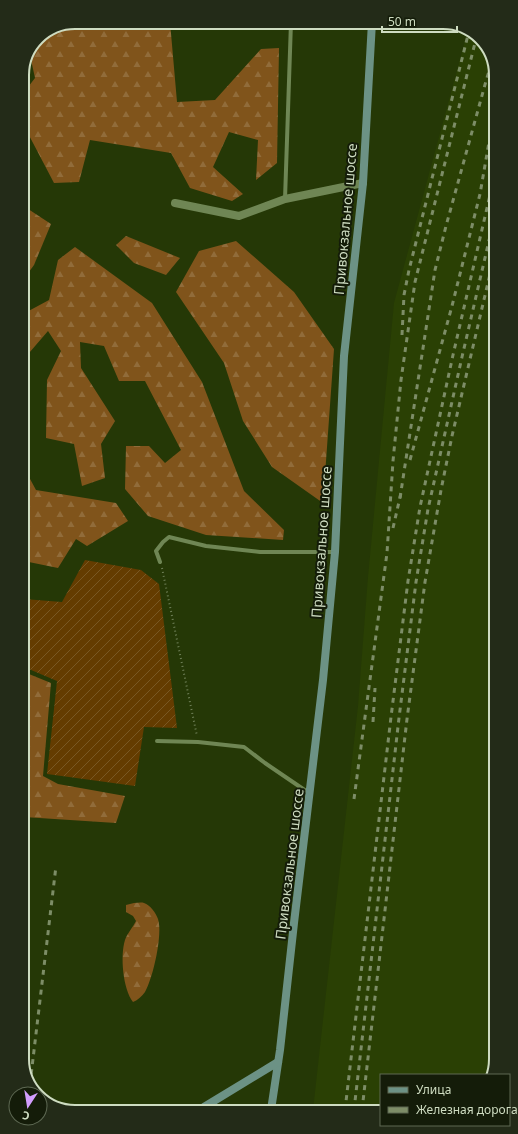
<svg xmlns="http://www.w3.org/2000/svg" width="518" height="1134" viewBox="0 0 518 1134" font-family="'Noto Sans',sans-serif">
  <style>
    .built { fill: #2a4004 }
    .forest { fill: url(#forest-firs) }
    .garden { fill: url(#garden-furrows) }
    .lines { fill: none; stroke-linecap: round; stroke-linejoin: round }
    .path { stroke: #708159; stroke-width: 2; stroke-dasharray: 1 3; stroke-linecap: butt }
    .lane { stroke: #6f8654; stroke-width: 4 }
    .street { stroke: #6f8654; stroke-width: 8 }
    .secondary { stroke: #6c9285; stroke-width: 8 }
    .rail { stroke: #7d8d67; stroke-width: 3; stroke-dasharray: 5 5; stroke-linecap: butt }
    .labels { text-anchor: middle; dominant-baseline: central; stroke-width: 4; stroke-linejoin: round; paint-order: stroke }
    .street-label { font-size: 14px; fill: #cedcc1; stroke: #141c09 }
    .rim { fill: none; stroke: #cedcc1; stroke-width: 2 }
  </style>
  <defs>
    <pattern id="forest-firs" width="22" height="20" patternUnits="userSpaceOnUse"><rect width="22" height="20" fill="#80541b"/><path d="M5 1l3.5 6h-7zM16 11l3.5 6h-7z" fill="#916c3a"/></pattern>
    <pattern id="garden-furrows" width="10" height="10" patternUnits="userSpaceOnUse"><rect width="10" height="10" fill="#643c00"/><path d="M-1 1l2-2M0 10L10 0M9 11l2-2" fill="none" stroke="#795823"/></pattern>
  </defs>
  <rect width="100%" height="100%" fill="#253806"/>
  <!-- built -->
  <path class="built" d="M 468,30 L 475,33 L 493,58 L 496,1059 L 491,1075 L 381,1075 L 381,1110 L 313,1110 L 358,706 L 368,577 L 394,303 Z"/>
  <!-- forest -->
  <g class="forest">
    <path d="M 75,22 L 170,22 L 177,102 L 215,100 L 261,49 L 279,48 L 277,163 L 256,180 L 258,140 L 229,132 L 213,167 L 243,194 L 232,201 L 190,188 L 171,153 L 90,140 L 79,182 L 54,183 L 22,122 L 22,95 L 35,78 L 30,55 L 38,37 Z"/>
    <path d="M 22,205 L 51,224 L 34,265 L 23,280 Z"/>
    <path d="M 126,236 L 180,258 L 166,275 L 134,263 L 116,245 Z"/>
    <path d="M 236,241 L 294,292 L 334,349 L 323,503 L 272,467 L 243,421 L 224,363 L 176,292 L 199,251 Z"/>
    <path d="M 75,247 L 152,303 L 202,382 L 244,491 L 284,530 L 283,540 L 206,535 L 148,516 L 125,489 L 126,446 L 149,446 L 165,463 L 181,450 L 145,381 L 119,381 L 104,346 L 80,342 L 81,368 L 115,421 L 101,444 L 105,478 L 82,486 L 74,444 L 46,438 L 47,380 L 61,351 L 48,331 L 23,360 L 23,314 L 49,300 L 58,260 Z"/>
    <path d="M 23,466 L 36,490 L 116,503 L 128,521 L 87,546 L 76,539 L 58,568 L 24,561 L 28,530 L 23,530 Z"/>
    <path d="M 24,672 L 51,683 L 43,776 L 58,784 L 125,796 L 116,823 L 24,817 Z"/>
    <path d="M 134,903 C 137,903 141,902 144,903 C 150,905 156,913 158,919 C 163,934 153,978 145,992 C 142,996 138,1000 133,1002 C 123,989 120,956 125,940 C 127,934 133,927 136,921 L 133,916 L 126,912 L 126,905 Z"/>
  </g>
  <!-- garden -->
  <path class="garden" d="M 85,560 L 141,570 L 159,584 L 177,728 L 144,727 L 135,786 L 47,774 L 57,681 L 24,667 L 24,599 L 62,602 Z"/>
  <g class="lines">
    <!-- path -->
    <path class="path" d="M 162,568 L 197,736"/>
    <!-- lane -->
    <g class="lane">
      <path d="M 285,199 L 291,22"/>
      <path d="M 160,562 L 156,551 L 163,542 L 169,537 L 206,546 L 260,552 L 335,552"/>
      <path d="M 157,741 L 198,742 L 244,747 L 265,763 L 309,793"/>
    </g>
    <!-- street -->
    <path class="street" d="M 175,203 L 239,216 L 285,199 L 363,183"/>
    <!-- secondary -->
    <g class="secondary">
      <path d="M 271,1110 L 280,1050 L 294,923 L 323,680 L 335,552 L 344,356 L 363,183 L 372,22"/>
      <path d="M 203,1111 L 204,1107 L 278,1062"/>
    </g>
    <!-- rail -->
    <g class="rail">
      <path d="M 402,335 L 404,295 L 409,270 L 469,31"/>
      <path d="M 410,460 L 452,306 L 480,194 L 493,119"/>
      <path d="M 400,498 L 435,270 L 446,226 L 486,81 L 493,58"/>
      <path d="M 393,528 L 401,493"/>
      <path d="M 373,722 L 375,688"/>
      <path d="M 354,799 L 387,553 L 393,461 L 401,380 L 415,282 L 477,35"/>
      <path d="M 30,1084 L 56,866"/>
      <path d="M 345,1110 L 391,717 L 408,581 L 420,507 L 453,355 L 493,182"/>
      <path d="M 354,1110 L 399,718 L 416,582 L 428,509 L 462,357 L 494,219"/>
      <path d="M 362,1110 L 407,719 L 425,582 L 441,490 L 452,436 L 494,257"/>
    </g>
  </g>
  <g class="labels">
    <!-- street labels -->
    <g class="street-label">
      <text transform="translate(345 219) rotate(-85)">Привокзальное шоссе</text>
      <text transform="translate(321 542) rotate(-86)">Привокзальное шоссе</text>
      <text transform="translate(289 864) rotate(-83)">Привокзальное шоссе</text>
    </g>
  </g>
  <!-- crop -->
  <path d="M0 0H518V1134H0ZM75 29H443A46 46 0 0 1 489 75V1059A46 46 0 0 1 443 1105H75A46 46 0 0 1 29 1059V75A46 46 0 0 1 75 29Z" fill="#232b18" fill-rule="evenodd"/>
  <path class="rim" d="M75 29H443A46 46 0 0 1 489 75V1059A46 46 0 0 1 443 1105H75A46 46 0 0 1 29 1059V75A46 46 0 0 1 75 29Z"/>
  <!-- legend -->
  <rect x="380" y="1074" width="130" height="52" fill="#141c09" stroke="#5e6953"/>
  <rect x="388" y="1087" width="20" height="6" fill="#6c9285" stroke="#5e6953"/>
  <text x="416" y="1094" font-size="12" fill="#cedcc1">Улица</text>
  <rect x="388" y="1107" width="20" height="6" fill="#7d8d67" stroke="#5e6953"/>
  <text x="416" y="1114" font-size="12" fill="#cedcc1">Железная дорога</text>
  <!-- north arrow -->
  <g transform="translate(28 1106) rotate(192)"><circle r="19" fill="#141c09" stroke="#5e6953"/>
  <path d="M0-3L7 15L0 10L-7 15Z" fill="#d29dfd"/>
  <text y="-6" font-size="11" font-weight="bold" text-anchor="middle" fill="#cedcc1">С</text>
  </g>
  <!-- scale -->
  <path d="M382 26v6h75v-6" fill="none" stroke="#cedcc1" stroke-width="2"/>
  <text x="388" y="26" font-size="12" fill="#cedcc1" stroke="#141c09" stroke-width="3" paint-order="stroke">50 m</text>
</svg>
